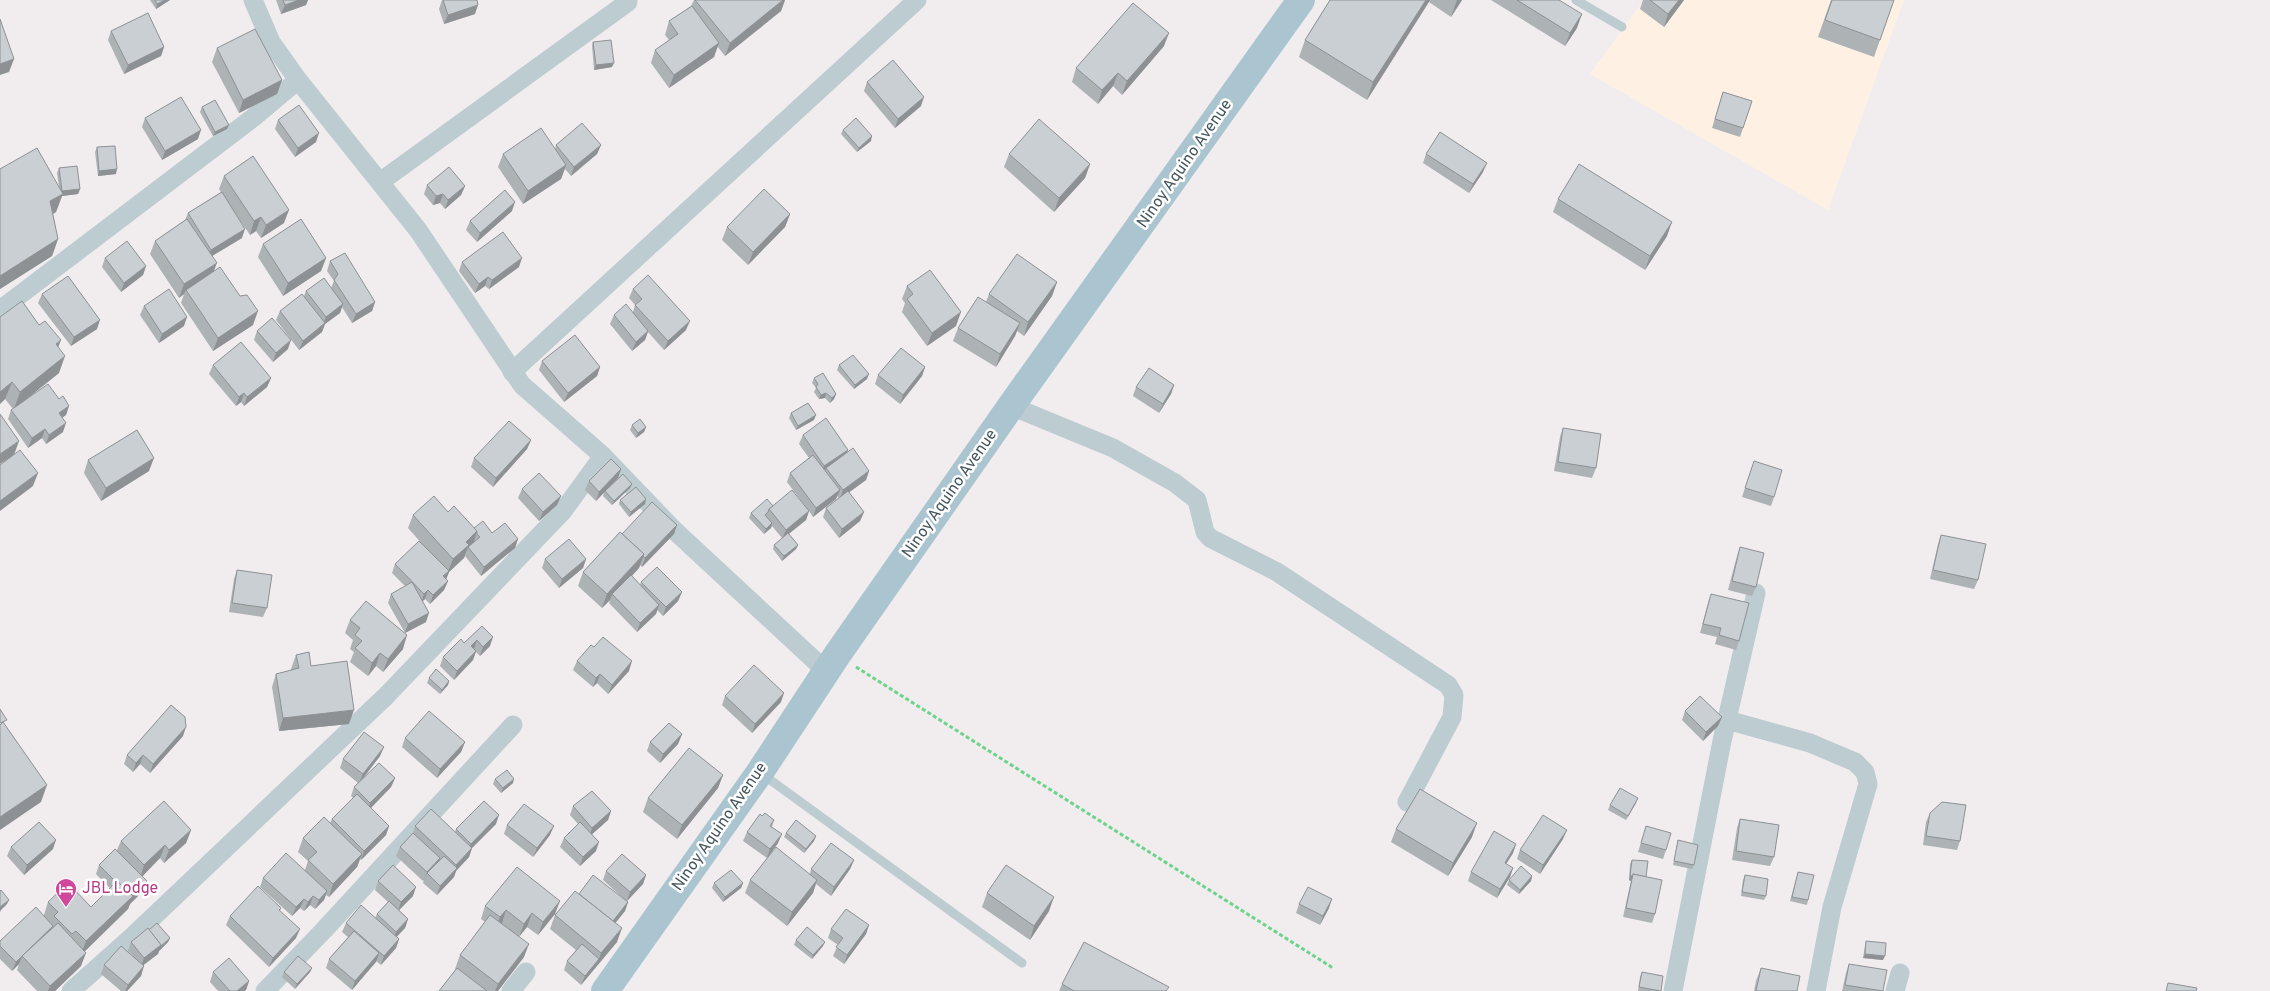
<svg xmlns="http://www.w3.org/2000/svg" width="2270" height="991" viewBox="0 0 2270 991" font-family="Overpass,sans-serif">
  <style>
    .commercial { fill: #fef1e4 }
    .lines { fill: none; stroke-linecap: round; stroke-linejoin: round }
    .path { stroke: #6cd48a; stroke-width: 3; stroke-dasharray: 4 2.5; stroke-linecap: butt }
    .lane { stroke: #bcccd1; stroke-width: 9 }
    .street { stroke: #bcccd1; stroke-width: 19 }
    .primary { stroke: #aac5d0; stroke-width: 28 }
    .wall { fill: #adb2b5 }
    .shaded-wall { fill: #8d9194 }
    .building { fill: #c9cfd3; stroke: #8d9194 }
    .labels { text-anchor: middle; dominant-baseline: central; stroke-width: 5; stroke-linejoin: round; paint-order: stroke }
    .street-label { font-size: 16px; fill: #44565d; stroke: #fff }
    .hotel-label { font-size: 16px; fill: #b23c85; stroke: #fff; text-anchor: start }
  </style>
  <rect width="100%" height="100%" fill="#f1edee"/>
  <!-- commercial -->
  <path class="commercial" d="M 1644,0 L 1904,0 L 1828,210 L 1590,74 Z"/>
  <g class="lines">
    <!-- path -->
    <path class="path" d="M 856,667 L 1333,968"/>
    <!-- lane -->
    <g class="lane">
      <path d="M 1576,0 L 1622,27"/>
      <path d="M 762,774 L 1022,963"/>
    </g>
    <!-- street -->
    <g class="street">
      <path d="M 253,0 L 271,42 L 298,80"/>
      <path d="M 380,182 L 628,2"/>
      <path d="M 0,310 L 254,117 L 298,80 L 418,230 L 522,385 L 603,456 L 675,531 L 826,671"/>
      <path d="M 512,372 L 917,0"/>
      <path d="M 1011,406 L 1113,448 L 1175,483 L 1197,500 L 1205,532 L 1210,538 L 1277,572 L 1448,685 L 1454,695 L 1452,717 L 1407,802"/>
      <path d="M 1727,720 L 1810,743 L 1855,762 L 1865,772 L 1868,784 L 1832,907 L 1816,991"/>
      <path d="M 71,991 L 134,935 L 386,696 L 563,511 L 603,456"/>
      <path d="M 265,991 L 324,930 L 513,725"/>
      <path d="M 511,991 L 526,972"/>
      <path d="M 1673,991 L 1722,741 L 1756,593"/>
      <path d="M 1895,991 L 1900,973"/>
    </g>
    <!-- primary -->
    <path class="primary" d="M 605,991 L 760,772 L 837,655 L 1011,406 L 1301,0"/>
  </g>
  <!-- wall -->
  <g class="wall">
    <path d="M 150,0 L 170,0 L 156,9 Z"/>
    <path d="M 276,0 L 308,0 L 306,5 L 281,14 Z"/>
    <path d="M 442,0 L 475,14 L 444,24 L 439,9 Z"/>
    <path d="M 694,0 L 785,0 L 781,11 L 725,56 L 717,46 L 714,57 L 669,88 L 651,63 L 655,50 L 669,40 L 665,35 L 669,21 L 691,6 Z"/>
    <path d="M 1330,0 L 1462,0 L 1451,17 L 1429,2 L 1367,100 L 1299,57 L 1305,40 Z"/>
    <path d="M 1491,0 L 1559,0 L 1577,28 L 1565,46 Z"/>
    <path d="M 1643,0 L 1684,0 L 1664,27 L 1640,9 Z"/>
    <path d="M 1831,0 L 1894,0 L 1874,57 L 1818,37 Z"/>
    <path d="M 111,31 L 164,47 L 161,56 L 124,74 L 108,40 Z"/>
    <path d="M 593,42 L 612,67 L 594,70 L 592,46 Z"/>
    <path d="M 1164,46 L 1122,95 L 1113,86 L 1098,104 L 1072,82 L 1076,68 Z"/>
    <path d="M 217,48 L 282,80 L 277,94 L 239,113 L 212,62 Z"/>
    <path d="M 867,82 L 921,106 L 895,128 L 864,91 Z"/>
    <path d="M 1723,92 L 1743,128 L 1740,137 L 1712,128 Z"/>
    <path d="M 202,107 L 227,129 L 213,136 L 200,112 Z"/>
    <path d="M 145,118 L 198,139 L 162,160 L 142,127 Z"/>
    <path d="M 278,120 L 316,142 L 295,157 L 275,129 Z"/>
    <path d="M 843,130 L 871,141 L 857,152 L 841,134 Z"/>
    <path d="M 556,145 L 601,145 L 597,154 L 571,176 L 565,169 L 561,179 L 523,204 L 498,167 L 503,154 L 555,149 Z"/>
    <path d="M 97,147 L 116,174 L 98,176 L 95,152 Z"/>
    <path d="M 1009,154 L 1090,164 L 1085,178 L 1054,212 L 1004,167 Z"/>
    <path d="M 1426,154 L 1483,172 L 1469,193 L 1423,163 Z"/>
    <path d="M 59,168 L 80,189 L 78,194 L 62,196 L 56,212 L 53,214 L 58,239 L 52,256 L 0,289 L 0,169 L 59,187 L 57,173 Z"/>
    <path d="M 224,176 L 284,223 L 261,238 L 256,231 L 250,235 L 233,210 L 242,238 L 212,256 L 213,272 L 253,325 L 213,351 L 181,303 L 184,294 L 179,298 L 150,254 L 155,241 L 185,220 L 188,213 L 221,192 L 219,189 Z"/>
    <path d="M 427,185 L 465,186 L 461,195 L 445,209 L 440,203 L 433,205 L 424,194 Z"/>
    <path d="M 1558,199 L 1667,236 L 1645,270 L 1553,212 Z"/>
    <path d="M 512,211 L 477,242 L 466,230 L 470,221 Z"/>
    <path d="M 790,214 L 785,227 L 748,265 L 722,240 L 727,227 Z"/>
    <path d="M 263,244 L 326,258 L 321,271 L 283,296 L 258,257 Z"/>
    <path d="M 105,258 L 146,266 L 143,275 L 121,292 L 102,267 Z"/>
    <path d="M 330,261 L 375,302 L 372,311 L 352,323 L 342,307 L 340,313 L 325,324 L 322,332 L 299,350 L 276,320 L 280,311 L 304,296 L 306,291 L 331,288 L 334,281 L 327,271 Z"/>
    <path d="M 462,262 L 519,267 L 489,289 L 485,286 L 475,293 L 459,271 Z"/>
    <path d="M 1057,282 L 1052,296 L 1024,336 L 1017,331 L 1015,336 L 996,367 L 953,341 L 958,328 L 986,302 L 989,294 Z"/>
    <path d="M 907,286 L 956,326 L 927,346 L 902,312 L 905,303 L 902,299 Z"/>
    <path d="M 633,289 L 686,330 L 664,350 L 648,332 L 645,340 L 632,351 L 610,324 L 614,315 L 633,312 L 635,305 L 629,298 Z"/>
    <path d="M 42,294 L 97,329 L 71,346 L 38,303 Z"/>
    <path d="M 144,306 L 184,326 L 159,343 L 140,315 Z"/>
    <path d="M 39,325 L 58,347 L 59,373 L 24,401 L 59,399 L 69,406 L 66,415 L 62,418 L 63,432 L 46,444 L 42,438 L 28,448 L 8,419 L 11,410 L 13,409 L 5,399 L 0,404 Z"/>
    <path d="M 257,331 L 288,349 L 273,362 L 254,340 Z"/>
    <path d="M 542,361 L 600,367 L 597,376 L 564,402 L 539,370 Z"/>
    <path d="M 213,365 L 271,378 L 267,387 L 244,406 L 241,402 L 236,406 L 209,374 Z"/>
    <path d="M 839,365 L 867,379 L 854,389 L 837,370 Z"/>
    <path d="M 925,367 L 922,376 L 900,404 L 875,384 L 878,375 Z"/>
    <path d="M 814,378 L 836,394 L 834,399 L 830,403 L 825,398 L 819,399 L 814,392 L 816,388 L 812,383 Z"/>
    <path d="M 1174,385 L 1171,394 L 1159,413 L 1133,396 L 1136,387 Z"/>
    <path d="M 791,413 L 814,420 L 796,430 L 789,418 Z"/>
    <path d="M 632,425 L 646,427 L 644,432 L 636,438 L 630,430 Z"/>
    <path d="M 1563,428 L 1596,468 L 1592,478 L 1554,471 L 1560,437 Z"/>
    <path d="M 803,435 L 848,450 L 847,452 L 869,471 L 866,480 L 848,493 L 864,512 L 860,521 L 839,538 L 823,517 L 826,508 L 839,498 L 837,496 L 836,499 L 813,517 L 809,511 L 806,520 L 789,534 L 798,545 L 796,549 L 782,561 L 773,549 L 774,545 L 782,538 L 772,526 L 771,528 L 764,534 L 749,518 L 751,513 L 773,506 L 805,506 L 787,482 L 790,473 L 809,458 L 799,444 Z"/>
    <path d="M 531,440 L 527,449 L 493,487 L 471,467 L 474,458 Z"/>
    <path d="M 88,460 L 149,471 L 101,501 L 84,473 Z"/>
    <path d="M 1754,461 L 1774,497 L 1771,506 L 1742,497 Z"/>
    <path d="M 621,469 L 618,478 L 632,484 L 630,488 L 612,505 L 603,496 L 604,492 L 596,501 L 585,490 L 589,481 Z"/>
    <path d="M 522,489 L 561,496 L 557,505 L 539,521 L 518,498 Z"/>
    <path d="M 646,499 L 645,504 L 629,517 L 619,504 L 620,500 Z"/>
    <path d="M 448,512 L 474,528 L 518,539 L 515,548 L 481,576 L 465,556 L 467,550 L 464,558 L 449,572 L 446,579 L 448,581 L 444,590 L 430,604 L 425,599 L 422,601 L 426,622 L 405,633 L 388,603 L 391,594 L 405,586 L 392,573 L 395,564 L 424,546 L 408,528 L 413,515 Z"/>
    <path d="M 677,525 L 674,534 L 642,567 L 640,565 L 639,568 L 632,576 L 640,585 L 641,582 L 682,592 L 678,601 L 663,616 L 657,610 L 656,614 L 637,632 L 609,603 L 610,600 L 602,608 L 578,586 L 583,572 L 622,534 Z"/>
    <path d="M 1941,535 L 1978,580 L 1974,589 L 1930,579 L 1938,544 Z"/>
    <path d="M 1740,547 L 1756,587 L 1752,596 L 1728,590 L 1737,556 Z"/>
    <path d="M 545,559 L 586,559 L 583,568 L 559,588 L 542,568 Z"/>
    <path d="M 237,570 L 267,608 L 263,617 L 229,612 L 234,579 Z"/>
    <path d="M 1711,594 L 1739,641 L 1736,650 L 1715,644 L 1717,637 L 1700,633 L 1708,603 Z"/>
    <path d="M 350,620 L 403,649 L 383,672 L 376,666 L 368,676 L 350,662 L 354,652 L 350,649 L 353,640 L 345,633 Z"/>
    <path d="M 482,626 L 490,646 L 480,656 L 476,652 L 473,660 L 454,680 L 440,666 L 443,657 L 464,643 Z"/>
    <path d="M 296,655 L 311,666 L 349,724 L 279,731 L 272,687 L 276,674 L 291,670 L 291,669 Z"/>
    <path d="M 577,661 L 629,671 L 608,694 L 597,683 L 593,687 L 573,670 Z"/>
    <path d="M 429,678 L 449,681 L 448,685 L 440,694 L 427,683 Z"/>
    <path d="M 725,696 L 781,702 L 752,733 L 722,705 Z"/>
    <path d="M 1685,711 L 1722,717 L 1718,726 L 1703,741 L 1682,720 Z"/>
    <path d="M 682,734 L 678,744 L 660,763 L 647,751 L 650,742 Z"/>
    <path d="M 183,736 L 150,773 L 140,764 L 133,772 L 124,764 L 127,755 Z"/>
    <path d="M 405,738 L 465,742 L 461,752 L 437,778 L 402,747 Z"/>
    <path d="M 380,756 L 365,776 L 395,778 L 391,787 L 371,808 L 389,826 L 386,835 L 361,860 L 360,859 L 357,867 L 329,897 L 326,895 L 324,900 L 315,909 L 310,905 L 304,911 L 300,908 L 292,916 L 260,887 L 263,878 L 305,870 L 308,861 L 298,852 L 303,838 L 330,823 L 332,819 L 353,798 L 351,796 L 354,787 L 358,783 L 340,768 L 343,759 Z"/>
    <path d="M 723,775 L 718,788 L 677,839 L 643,812 L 648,798 Z"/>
    <path d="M 495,779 L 513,783 L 501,793 L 493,784 Z"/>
    <path d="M 1636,803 L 1626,820 L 1608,810 L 1610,805 Z"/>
    <path d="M 573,806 L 611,811 L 608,820 L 592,834 L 596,851 L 580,866 L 560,847 L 564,838 L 578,824 L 570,815 Z"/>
    <path d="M 1930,813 L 1960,841 L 1957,850 L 1923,845 L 1926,822 Z"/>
    <path d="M 762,816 L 774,820 L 772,827 L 778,843 L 768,857 L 810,874 L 811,869 L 854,860 L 850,869 L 831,896 L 816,884 L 813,893 L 787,926 L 745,893 L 750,880 L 767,858 L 743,841 L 747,832 Z"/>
    <path d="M 1740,819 L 1774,857 L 1770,866 L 1732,860 L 1737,828 Z"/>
    <path d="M 496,824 L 472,848 L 469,857 L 456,871 L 454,877 L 437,895 L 423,883 L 424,880 L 423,881 L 396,856 L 400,847 L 413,833 L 415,826 L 455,832 L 456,829 Z"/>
    <path d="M 507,825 L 550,835 L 533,857 L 504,834 Z"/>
    <path d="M 1646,826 L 1666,850 L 1663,859 L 1638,852 Z"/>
    <path d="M 1396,829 L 1472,837 L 1448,876 L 1391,842 Z"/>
    <path d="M 191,830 L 186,843 L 164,863 L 160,858 L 142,876 L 147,881 L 144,890 L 130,904 L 128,909 L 85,951 L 81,966 L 55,991 L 37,991 L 17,970 L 19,964 L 12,971 L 0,959 L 0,941 L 44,915 L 48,902 L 91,907 L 110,888 L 96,874 L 99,865 L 117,850 L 121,841 Z"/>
    <path d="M 786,833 L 816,836 L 814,841 L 804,853 L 784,837 Z"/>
    <path d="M 1563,839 L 1540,874 L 1517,859 L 1520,850 Z"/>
    <path d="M 1678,840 L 1694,865 L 1692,869 L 1673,865 Z"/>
    <path d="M 1516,844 L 1513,853 L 1506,864 L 1513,868 L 1510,877 L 1497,898 L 1468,881 L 1471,872 Z"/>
    <path d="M 11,847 L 53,849 L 24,875 L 7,856 Z"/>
    <path d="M 1632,860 L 1646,877 L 1655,914 L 1652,923 L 1623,917 L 1631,881 L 1629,880 L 1630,864 Z"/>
    <path d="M 606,871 L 646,875 L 643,884 L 627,901 L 628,902 L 625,911 L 615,923 L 617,942 L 581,985 L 564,970 L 567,961 L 576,950 L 550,929 L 555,915 L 579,894 L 623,898 L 603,880 Z"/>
    <path d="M 1798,872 L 1808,900 L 1807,905 L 1790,901 Z"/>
    <path d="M 1745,875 L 1766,896 L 1764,900 L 1741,896 L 1743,880 Z"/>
    <path d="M 1532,876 L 1531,881 L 1519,894 L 1507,885 L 1509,880 Z"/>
    <path d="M 378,881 L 413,896 L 399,910 L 408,919 L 405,928 L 397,937 L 399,939 L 396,948 L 381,965 L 376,961 L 352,990 L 326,968 L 329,959 L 348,937 L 342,932 L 346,923 L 375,918 L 377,914 L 388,902 L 375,890 Z"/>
    <path d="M 714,883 L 743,883 L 741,888 L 723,902 L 712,888 Z"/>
    <path d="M 987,893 L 1049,911 L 1030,940 L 982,907 Z"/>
    <path d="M 1299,904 L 1329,908 L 1320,925 L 1296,913 Z"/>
    <path d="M 485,906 L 555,914 L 538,935 L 527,927 L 519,936 L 524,957 L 498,991 L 439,991 L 456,969 L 455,969 L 460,955 L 485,922 L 481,919 Z"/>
    <path d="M 281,908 L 280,911 L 296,938 L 269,967 L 226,925 L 230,916 Z"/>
    <path d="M 869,925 L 866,934 L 844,964 L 833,956 L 838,945 L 828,938 L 831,929 Z"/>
    <path d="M 149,930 L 170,938 L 168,942 L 159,951 L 158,954 L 143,965 L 141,976 L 127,991 L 121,991 L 101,974 L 104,965 L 133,956 L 128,951 L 131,942 Z"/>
    <path d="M 796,940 L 823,946 L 812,959 L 794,945 Z"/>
    <path d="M 1866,941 L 1883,960 L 1863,958 L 1865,945 Z"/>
    <path d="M 1849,964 L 1883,991 L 1842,991 L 1846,973 Z"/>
    <path d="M 312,968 L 310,972 L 295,989 L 282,977 L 284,972 Z"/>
    <path d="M 1761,968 L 1797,991 L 1754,991 L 1756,981 Z"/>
    <path d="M 213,972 L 249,981 L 246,990 L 244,991 L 218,991 L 210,982 Z"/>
    <path d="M 1642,972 L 1661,991 L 1638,991 L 1640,977 Z"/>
    <path d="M 1062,984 L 1167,991 L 1059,991 Z"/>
  </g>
  <!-- shaded-wall -->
  <g class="shaded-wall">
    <path d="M 165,0 L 170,0 L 156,9 L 157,4 Z"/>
    <path d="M 299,0 L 308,0 L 306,5 L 281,14 L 285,5 Z"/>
    <path d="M 783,0 L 785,0 L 781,11 L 725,56 L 730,43 Z"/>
    <path d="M 1426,0 L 1430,0 L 1367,100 L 1373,82 Z"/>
    <path d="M 1457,0 L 1462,0 L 1451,17 Z"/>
    <path d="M 1679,0 L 1684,0 L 1664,27 L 1668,14 Z"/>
    <path d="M 478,5 L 475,14 L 444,24 L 448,15 Z"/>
    <path d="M 1582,14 L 1577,28 L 1565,46 L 1570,33 Z"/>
    <path d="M 1169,33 L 1164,46 L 1122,95 L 1127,81 Z"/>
    <path d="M 719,43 L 714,57 L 669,88 L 674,75 Z"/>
    <path d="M 164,47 L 161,56 L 124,74 L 128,65 Z"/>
    <path d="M 14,59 L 9,72 L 0,75 L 0,64 Z"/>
    <path d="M 614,63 L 612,67 L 594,70 L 596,65 Z"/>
    <path d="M 1118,73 L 1113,86 L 1098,104 L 1102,90 Z"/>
    <path d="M 282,80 L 277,94 L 239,113 L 243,100 Z"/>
    <path d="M 924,97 L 921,106 L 895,128 L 898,119 Z"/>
    <path d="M 229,125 L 227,129 L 213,136 L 215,132 Z"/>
    <path d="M 201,130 L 198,139 L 162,160 L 165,151 Z"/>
    <path d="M 319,133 L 316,142 L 295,157 L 298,148 Z"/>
    <path d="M 872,136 L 871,141 L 857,152 L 859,148 Z"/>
    <path d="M 601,145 L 597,154 L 571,176 L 574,167 Z"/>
    <path d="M 1487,163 L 1483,172 L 1469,193 L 1473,184 Z"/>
    <path d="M 1090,164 L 1085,178 L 1054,212 L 1059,198 Z"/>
    <path d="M 566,165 L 561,179 L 523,204 L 528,191 Z"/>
    <path d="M 117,169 L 116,174 L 98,176 L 99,171 Z"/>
    <path d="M 465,186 L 461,195 L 445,209 L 448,200 Z"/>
    <path d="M 80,189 L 78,194 L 62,196 L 56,212 L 43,219 L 50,201 L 62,191 Z"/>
    <path d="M 443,194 L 440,203 L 433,205 L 436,196 Z"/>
    <path d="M 515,202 L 512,211 L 477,242 L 480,233 Z"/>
    <path d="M 289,210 L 284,223 L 261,238 L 266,225 Z"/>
    <path d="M 790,214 L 785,227 L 748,265 L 753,252 Z"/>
    <path d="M 261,217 L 256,231 L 250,235 L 254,221 Z"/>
    <path d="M 1672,222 L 1667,236 L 1645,270 L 1650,256 Z"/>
    <path d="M 245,229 L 242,238 L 207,259 L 211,250 Z"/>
    <path d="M 58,239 L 52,256 L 0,289 L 0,276 Z"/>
    <path d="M 326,258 L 321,271 L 283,296 L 288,283 Z"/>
    <path d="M 522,258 L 519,267 L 489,289 L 492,280 Z"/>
    <path d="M 217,263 L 212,276 L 186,290 L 184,294 L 179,298 L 184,284 Z"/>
    <path d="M 146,266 L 143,275 L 121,292 L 124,283 Z"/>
    <path d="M 488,277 L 485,286 L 475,293 L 479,284 Z"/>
    <path d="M 1057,282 L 1052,296 L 1024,336 L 1028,322 Z"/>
    <path d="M 375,302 L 372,311 L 352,323 L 356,314 Z"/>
    <path d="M 343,304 L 340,313 L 325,324 L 322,332 L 299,350 L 303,341 L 323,325 L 326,317 Z"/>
    <path d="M 258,311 L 253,325 L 213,351 L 218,338 Z"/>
    <path d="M 961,312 L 956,326 L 927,346 L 932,333 Z"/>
    <path d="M 187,317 L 184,326 L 159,343 L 162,334 Z"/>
    <path d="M 100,320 L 97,329 L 71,346 L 74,337 Z"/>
    <path d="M 690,321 L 686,330 L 664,350 L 668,341 Z"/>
    <path d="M 1020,323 L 1015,336 L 996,367 L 1000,354 Z"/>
    <path d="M 648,331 L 645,340 L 632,351 L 636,342 Z"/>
    <path d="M 61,340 L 54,358 L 56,344 Z"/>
    <path d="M 291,340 L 288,349 L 273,362 L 276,353 Z"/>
    <path d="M 65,356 L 59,373 L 14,409 L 20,392 Z"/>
    <path d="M 600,367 L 597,376 L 564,402 L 568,393 Z"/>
    <path d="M 925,367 L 922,376 L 900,404 L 903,395 Z"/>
    <path d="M 869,374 L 867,379 L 854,389 L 855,385 Z"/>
    <path d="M 271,378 L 267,387 L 244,406 L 247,397 Z"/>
    <path d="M 12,382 L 5,399 L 0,404 L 0,392 Z"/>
    <path d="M 1174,385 L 1171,394 L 1159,413 L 1163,404 Z"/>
    <path d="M 244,393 L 241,402 L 236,406 L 239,397 Z"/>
    <path d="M 826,393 L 825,398 L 819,399 L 821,395 Z"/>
    <path d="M 836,394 L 834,399 L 830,403 L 832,398 Z"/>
    <path d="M 69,406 L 66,415 L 55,422 L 59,413 Z"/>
    <path d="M 816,415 L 814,420 L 796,430 L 798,426 Z"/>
    <path d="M 66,423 L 63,432 L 46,444 L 49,435 Z"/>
    <path d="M 646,427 L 644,432 L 636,438 L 638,433 Z"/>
    <path d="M 45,429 L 42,438 L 28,448 L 32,438 Z"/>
    <path d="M 531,440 L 527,449 L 493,487 L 496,478 Z"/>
    <path d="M 19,441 L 14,455 L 0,464 L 0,454 Z"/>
    <path d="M 848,450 L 845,459 L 826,468 L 824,473 L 821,475 L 824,466 Z"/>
    <path d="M 154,458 L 149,471 L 101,501 L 106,488 Z"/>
    <path d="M 621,469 L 618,478 L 596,501 L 599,492 Z"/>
    <path d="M 869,471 L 866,480 L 840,499 L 843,490 Z"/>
    <path d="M 38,473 L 33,486 L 0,511 L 0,501 Z"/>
    <path d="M 632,484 L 630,488 L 612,505 L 614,501 Z"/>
    <path d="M 840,490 L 836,499 L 813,517 L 816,508 Z"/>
    <path d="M 561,496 L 557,505 L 539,521 L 543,512 Z"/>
    <path d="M 646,499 L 645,504 L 629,517 L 631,512 Z"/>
    <path d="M 809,511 L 806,520 L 782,539 L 786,530 Z"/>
    <path d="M 864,512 L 860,521 L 839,538 L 842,529 Z"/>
    <path d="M 772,523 L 771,528 L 764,534 L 766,529 Z"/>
    <path d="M 677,525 L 674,534 L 642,567 L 645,558 Z"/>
    <path d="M 477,531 L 473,545 L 468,547 L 464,558 L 449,572 L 446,580 L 443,576 L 448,572 L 453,559 L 466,542 Z"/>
    <path d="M 518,539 L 515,548 L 481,576 L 484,567 Z"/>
    <path d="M 798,545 L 796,549 L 782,561 L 784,556 Z"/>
    <path d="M 644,554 L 639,568 L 613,596 L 612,594 L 610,600 L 602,608 L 607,594 Z"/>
    <path d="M 586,559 L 583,568 L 559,588 L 562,579 Z"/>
    <path d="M 448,581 L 444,590 L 430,604 L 433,595 Z"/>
    <path d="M 428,590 L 425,599 L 421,603 L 424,594 Z"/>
    <path d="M 682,592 L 678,601 L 663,616 L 666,607 Z"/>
    <path d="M 659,605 L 656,614 L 637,632 L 640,623 Z"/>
    <path d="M 429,613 L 426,622 L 405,633 L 408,624 Z"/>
    <path d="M 407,635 L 403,649 L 383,672 L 388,659 Z"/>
    <path d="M 493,637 L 490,646 L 480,656 L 483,647 Z"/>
    <path d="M 477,640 L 474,649 L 471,646 Z"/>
    <path d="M 476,651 L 473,660 L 454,680 L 457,671 Z"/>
    <path d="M 380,653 L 376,666 L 368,676 L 372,663 Z"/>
    <path d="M 632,661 L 629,671 L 608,694 L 612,685 Z"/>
    <path d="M 600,674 L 597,683 L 593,687 L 596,678 Z"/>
    <path d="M 449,681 L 448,685 L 440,694 L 442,690 Z"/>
    <path d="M 784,693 L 781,702 L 752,733 L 755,724 Z"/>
    <path d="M 354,710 L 349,724 L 279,731 L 283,718 Z"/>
    <path d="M 1722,717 L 1718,726 L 1703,741 L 1706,732 Z"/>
    <path d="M 186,727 L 183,736 L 150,773 L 153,764 Z"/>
    <path d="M 682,734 L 678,744 L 660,763 L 663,754 Z"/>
    <path d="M 465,742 L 461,752 L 437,778 L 440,769 Z"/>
    <path d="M 384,747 L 380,756 L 359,783 L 363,774 Z"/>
    <path d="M 143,755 L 140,764 L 133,772 L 136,763 Z"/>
    <path d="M 723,775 L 718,788 L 677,839 L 682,825 Z"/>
    <path d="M 395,778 L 391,787 L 367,812 L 370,803 Z"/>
    <path d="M 514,779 L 513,783 L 501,793 L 503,788 Z"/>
    <path d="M 47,785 L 41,802 L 0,830 L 0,817 Z"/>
    <path d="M 1638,798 L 1636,803 L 1626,820 L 1628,816 Z"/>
    <path d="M 611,811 L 608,820 L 589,837 L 592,828 Z"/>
    <path d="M 499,815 L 496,824 L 467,853 L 471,844 Z"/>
    <path d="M 1477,823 L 1472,837 L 1448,876 L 1453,863 Z"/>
    <path d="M 389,826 L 386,835 L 361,860 L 364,851 Z"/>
    <path d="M 554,826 L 550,835 L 533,857 L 537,848 Z"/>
    <path d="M 191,830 L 186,843 L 164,863 L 169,850 Z"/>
    <path d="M 1567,830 L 1563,839 L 1540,874 L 1543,865 Z"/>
    <path d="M 782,834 L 778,843 L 767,858 L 770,849 Z"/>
    <path d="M 816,836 L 814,841 L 804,853 L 806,849 Z"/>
    <path d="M 56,840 L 53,849 L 24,875 L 27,865 Z"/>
    <path d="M 599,842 L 596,851 L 580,866 L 583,857 Z"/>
    <path d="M 1516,844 L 1513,853 L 1501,872 L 1505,863 Z"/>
    <path d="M 165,845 L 160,858 L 140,879 L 144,865 Z"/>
    <path d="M 472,848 L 469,857 L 456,871 L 454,877 L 437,895 L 440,886 L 453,872 L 456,865 Z"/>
    <path d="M 362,854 L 357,867 L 329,897 L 333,884 Z"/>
    <path d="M 440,858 L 437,867 L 427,873 L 423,881 L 427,872 Z"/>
    <path d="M 854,860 L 850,869 L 831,896 L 834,887 Z"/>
    <path d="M 1513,868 L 1510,877 L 1497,898 L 1500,889 Z"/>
    <path d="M 646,875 L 643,884 L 627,901 L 630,892 Z"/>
    <path d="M 1532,876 L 1531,881 L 1519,894 L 1520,890 Z"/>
    <path d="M 1630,876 L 1632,876 L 1631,881 L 1629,880 Z"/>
    <path d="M 817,880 L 813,893 L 787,926 L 792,912 Z"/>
    <path d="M 147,881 L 144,890 L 130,904 L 128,909 L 81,955 L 86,941 Z"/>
    <path d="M 743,883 L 741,888 L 723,902 L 725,897 Z"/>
    <path d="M 416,887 L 413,896 L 398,911 L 401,902 Z"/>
    <path d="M 327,891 L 324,900 L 315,909 L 319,900 Z"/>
    <path d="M 313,896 L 310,905 L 304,911 L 308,902 Z"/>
    <path d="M 1054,897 L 1049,911 L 1030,940 L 1034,926 Z"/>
    <path d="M 304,899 L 300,908 L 292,916 L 296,907 Z"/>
    <path d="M 1332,899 L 1329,908 L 1320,925 L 1323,916 Z"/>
    <path d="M 9,900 L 7,904 L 1,910 L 0,912 L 0,907 Z"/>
    <path d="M 560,901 L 555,914 L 538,935 L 543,922 Z"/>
    <path d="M 628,902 L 625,911 L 609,931 L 612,922 Z"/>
    <path d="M 506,910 L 502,923 L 495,931 L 500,917 Z"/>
    <path d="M 532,913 L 527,927 L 519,937 L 524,924 Z"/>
    <path d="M 408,919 L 405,928 L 392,941 L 396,932 Z"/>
    <path d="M 869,925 L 866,934 L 844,964 L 847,955 Z"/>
    <path d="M 53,926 L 50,935 L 22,956 L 19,964 L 12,971 L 16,962 Z"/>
    <path d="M 622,928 L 617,942 L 581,985 L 585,976 L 599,959 L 601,953 Z"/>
    <path d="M 300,929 L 296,938 L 269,967 L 273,958 Z"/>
    <path d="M 170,938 L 168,942 L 159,951 L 158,954 L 141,967 L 144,958 Z"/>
    <path d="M 399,939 L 396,948 L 381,965 L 384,956 Z"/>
    <path d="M 825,942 L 823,946 L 812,959 L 813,955 Z"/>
    <path d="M 529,944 L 524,957 L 498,991 L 495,991 L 498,984 Z"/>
    <path d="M 86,953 L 81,966 L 55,991 L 48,991 L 50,986 Z"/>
    <path d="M 379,953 L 376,962 L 352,990 L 355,981 Z"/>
    <path d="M 1865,954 L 1885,956 L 1883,960 L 1863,958 Z"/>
    <path d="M 144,966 L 141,976 L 127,991 L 125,991 L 128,985 Z"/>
    <path d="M 312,968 L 310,972 L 295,989 L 297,984 Z"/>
    <path d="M 249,981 L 246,990 L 244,991 L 237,991 Z"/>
  </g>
  <!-- building -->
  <g class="building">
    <path d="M 155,0 L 165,0 L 157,4 Z"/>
    <path d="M 283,0 L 299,0 L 285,5 Z"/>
    <path d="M 443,0 L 477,0 L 478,5 L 448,15 Z"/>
    <path d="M 695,0 L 783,0 L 730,43 Z"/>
    <path d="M 1330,0 L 1426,0 L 1373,82 L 1305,40 Z"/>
    <path d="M 1517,0 L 1559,0 L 1582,14 L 1570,33 Z"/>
    <path d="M 1650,0 L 1679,0 L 1668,14 Z"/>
    <path d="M 1832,0 L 1894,0 L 1880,40 L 1825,20 Z"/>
    <path d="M 1133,3 L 1169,33 L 1127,81 L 1118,73 L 1102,90 L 1076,68 Z"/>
    <path d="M 692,6 L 719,43 L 674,75 L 655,50 L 678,34 L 669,21 Z"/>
    <path d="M 148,13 L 164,47 L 128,65 L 111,31 Z"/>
    <path d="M 0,19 L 14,59 L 0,64 Z"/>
    <path d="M 255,29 L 282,80 L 243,100 L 217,48 Z"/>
    <path d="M 611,40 L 614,63 L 596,65 L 593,42 Z"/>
    <path d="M 893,60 L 924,97 L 898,119 L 867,82 Z"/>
    <path d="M 1723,92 L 1752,101 L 1743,128 L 1715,119 Z"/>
    <path d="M 181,97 L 201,130 L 165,151 L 145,118 Z"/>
    <path d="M 215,100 L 229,125 L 215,132 L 202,107 Z"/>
    <path d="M 299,105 L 319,133 L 298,148 L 278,120 Z"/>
    <path d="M 856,118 L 872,136 L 859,148 L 843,130 Z"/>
    <path d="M 1039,119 L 1090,164 L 1059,198 L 1009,154 Z"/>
    <path d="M 582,123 L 601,145 L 574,167 L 556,145 Z"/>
    <path d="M 541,128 L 566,165 L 528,191 L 503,154 Z"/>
    <path d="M 1440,132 L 1487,163 L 1473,184 L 1426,154 Z"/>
    <path d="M 115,146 L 117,169 L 99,171 L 97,147 Z"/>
    <path d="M 37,148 L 63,194 L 50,201 L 58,239 L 0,276 L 0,169 Z"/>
    <path d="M 253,156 L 289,210 L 266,225 L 261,217 L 254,221 L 224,176 Z"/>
    <path d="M 1579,164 L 1672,222 L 1650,256 L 1558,199 Z"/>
    <path d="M 77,166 L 80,189 L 62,191 L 59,168 Z"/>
    <path d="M 449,167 L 465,186 L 448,200 L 443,194 L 436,196 L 427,185 Z"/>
    <path d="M 764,189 L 790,214 L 753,252 L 727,227 Z"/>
    <path d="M 505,190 L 515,202 L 480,233 L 470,221 Z"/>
    <path d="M 222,192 L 245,229 L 211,250 L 188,213 Z"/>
    <path d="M 187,219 L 217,263 L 184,284 L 155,241 Z"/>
    <path d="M 301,219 L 326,258 L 288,283 L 263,244 Z"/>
    <path d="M 503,232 L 522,258 L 492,280 L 488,277 L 479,284 L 462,262 Z"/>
    <path d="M 127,241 L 146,266 L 124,283 L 105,258 Z"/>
    <path d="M 345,253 L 375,302 L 356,314 L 334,280 L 338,274 L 330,261 Z"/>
    <path d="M 1017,254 L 1057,282 L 1028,322 L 989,294 Z"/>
    <path d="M 220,267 L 240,296 L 247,295 L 258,311 L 218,338 L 186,290 Z"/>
    <path d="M 930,270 L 961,312 L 932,333 L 907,299 L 913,294 L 907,286 Z"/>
    <path d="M 648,275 L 690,321 L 668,341 L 635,305 L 642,299 L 633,289 Z"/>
    <path d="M 68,276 L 100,320 L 74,337 L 42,294 Z"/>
    <path d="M 324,278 L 343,304 L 326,317 L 306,291 Z"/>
    <path d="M 169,289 L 187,317 L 162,334 L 144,306 Z"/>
    <path d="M 302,294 L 325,323 L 303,341 L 280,311 Z"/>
    <path d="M 978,297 L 1020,323 L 1000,354 L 958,328 Z"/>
    <path d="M 22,301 L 39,325 L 45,321 L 61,340 L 56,344 L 65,356 L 20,392 L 12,382 L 0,392 L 0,317 Z"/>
    <path d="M 626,304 L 648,331 L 636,342 L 614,315 Z"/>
    <path d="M 272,318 L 291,340 L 276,353 L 257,331 Z"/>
    <path d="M 575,335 L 600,367 L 568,393 L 542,361 Z"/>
    <path d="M 241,342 L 271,378 L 247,397 L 244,393 L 239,397 L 213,365 Z"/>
    <path d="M 901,348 L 925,367 L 903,395 L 878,375 Z"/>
    <path d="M 853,355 L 869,374 L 855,385 L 839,365 Z"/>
    <path d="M 1149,368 L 1174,385 L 1163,404 L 1136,387 Z"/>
    <path d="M 823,373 L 836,394 L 832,398 L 826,393 L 821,395 L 816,387 L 818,384 L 814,378 Z"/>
    <path d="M 48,384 L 59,399 L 63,396 L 69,406 L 59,413 L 66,423 L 49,435 L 45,429 L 32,438 L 11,410 Z"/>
    <path d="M 808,403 L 816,415 L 798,426 L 791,413 Z"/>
    <path d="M 0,414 L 19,441 L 0,454 Z"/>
    <path d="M 826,418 L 848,450 L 824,466 L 803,435 Z"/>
    <path d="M 640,419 L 646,427 L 638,433 L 632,425 Z"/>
    <path d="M 509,421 L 531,440 L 496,478 L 474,458 Z"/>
    <path d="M 1563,428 L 1601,434 L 1596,468 L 1558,462 Z"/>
    <path d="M 137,430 L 154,458 L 106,488 L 88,460 Z"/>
    <path d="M 853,448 L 869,471 L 843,490 L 826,468 Z"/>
    <path d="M 20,450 L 38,473 L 0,501 L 0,465 Z"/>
    <path d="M 813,455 L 840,490 L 816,508 L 790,473 Z"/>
    <path d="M 611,459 L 621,469 L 599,492 L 589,481 Z"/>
    <path d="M 1754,461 L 1782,470 L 1774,497 L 1745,488 Z"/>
    <path d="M 539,473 L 561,496 L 543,512 L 522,489 Z"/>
    <path d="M 623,474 L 632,484 L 614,501 L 605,491 Z"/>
    <path d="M 636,487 L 646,499 L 631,512 L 620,500 Z"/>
    <path d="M 792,490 L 809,511 L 786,530 L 769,509 Z"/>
    <path d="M 848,491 L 864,512 L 842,529 L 826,508 Z"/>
    <path d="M 434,496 L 448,512 L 454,506 L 477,531 L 466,542 L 469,545 L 453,559 L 413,515 Z"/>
    <path d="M 767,499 L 773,506 L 769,509 L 768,512 L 765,515 L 772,523 L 766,529 L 751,513 Z"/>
    <path d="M 652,502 L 677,525 L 645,558 L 643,556 L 644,554 L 622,534 Z"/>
    <path d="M 483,521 L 492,533 L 505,523 L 518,539 L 484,567 L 468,547 L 480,537 L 477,534 L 477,531 L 474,528 Z"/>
    <path d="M 620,532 L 644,554 L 607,594 L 583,572 Z"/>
    <path d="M 788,533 L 798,545 L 784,556 L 774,545 Z"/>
    <path d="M 1941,535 L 1986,544 L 1978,580 L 1933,570 Z"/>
    <path d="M 569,539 L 586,559 L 562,579 L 545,559 Z"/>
    <path d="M 419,541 L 449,571 L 443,576 L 448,581 L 433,595 L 428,590 L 424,594 L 395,564 Z"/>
    <path d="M 1740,547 L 1764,553 L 1756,587 L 1732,581 Z"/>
    <path d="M 657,567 L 682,592 L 666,607 L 641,582 Z"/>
    <path d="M 237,570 L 272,575 L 267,608 L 232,603 Z"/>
    <path d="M 631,575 L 659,605 L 640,623 L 612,594 Z"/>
    <path d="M 412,582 L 429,613 L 408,624 L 391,594 Z"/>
    <path d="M 1711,594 L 1749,603 L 1739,641 L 1719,635 L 1721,628 L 1703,624 Z"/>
    <path d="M 366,601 L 407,635 L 388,659 L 380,653 L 372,663 L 355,648 L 362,641 L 355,635 L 360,628 L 350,620 Z"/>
    <path d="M 482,626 L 493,637 L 483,647 L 477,640 L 471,646 L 476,651 L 457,671 L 443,657 L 461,639 L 464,643 Z"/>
    <path d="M 603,637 L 632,661 L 612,685 L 600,674 L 596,678 L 577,661 L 591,645 L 594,647 Z"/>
    <path d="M 309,652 L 311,666 L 347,661 L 354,710 L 283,718 L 276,674 L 299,668 L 296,655 Z"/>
    <path d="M 754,665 L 784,693 L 755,724 L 725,696 Z"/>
    <path d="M 436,669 L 449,681 L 442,690 L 429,678 Z"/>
    <path d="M 1700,696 L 1722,717 L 1706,732 L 1685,711 Z"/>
    <path d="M 171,705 L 185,717 L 186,727 L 153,764 L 143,755 L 136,763 L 127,755 Z"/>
    <path d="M 0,709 L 7,720 L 0,723 Z"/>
    <path d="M 429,711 L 465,742 L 440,769 L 405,738 Z"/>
    <path d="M 3,722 L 47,785 L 0,817 L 0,725 Z"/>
    <path d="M 669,723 L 682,734 L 663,754 L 650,742 Z"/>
    <path d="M 364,732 L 384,747 L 363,774 L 343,759 Z"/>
    <path d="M 689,748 L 723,775 L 682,825 L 648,798 Z"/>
    <path d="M 379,763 L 395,778 L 370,803 L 354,787 Z"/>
    <path d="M 507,770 L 514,779 L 503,788 L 495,779 Z"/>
    <path d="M 1620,788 L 1638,798 L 1628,816 L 1610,805 Z"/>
    <path d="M 1420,789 L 1477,823 L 1453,863 L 1396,829 Z"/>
    <path d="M 592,791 L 611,811 L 592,828 L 573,806 Z"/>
    <path d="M 357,794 L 389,826 L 364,851 L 332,819 Z"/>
    <path d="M 164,801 L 191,830 L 169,850 L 165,845 L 144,865 L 121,841 Z"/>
    <path d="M 484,801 L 499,815 L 471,844 L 456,829 Z"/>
    <path d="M 1942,802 L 1966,805 L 1960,841 L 1926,836 L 1930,813 Z"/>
    <path d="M 524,804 L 554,826 L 537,848 L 507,825 Z"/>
    <path d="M 431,809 L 472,848 L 456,865 L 415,826 Z"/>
    <path d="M 765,813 L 774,820 L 770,826 L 782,834 L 770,849 L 747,832 L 760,814 L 762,816 Z"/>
    <path d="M 1543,815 L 1567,830 L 1543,865 L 1520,850 Z"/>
    <path d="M 324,817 L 362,854 L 333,884 L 308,860 L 317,852 L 303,838 Z"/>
    <path d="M 1740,819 L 1779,825 L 1774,857 L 1736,851 Z"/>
    <path d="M 796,820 L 816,836 L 806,849 L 786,833 Z"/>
    <path d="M 39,822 L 56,840 L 27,865 L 11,847 Z"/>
    <path d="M 580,822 L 599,842 L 583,857 L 564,838 Z"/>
    <path d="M 1646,826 L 1671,833 L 1666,850 L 1641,843 Z"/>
    <path d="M 1494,831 L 1516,844 L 1505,863 L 1513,868 L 1500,889 L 1471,872 Z"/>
    <path d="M 413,833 L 440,858 L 427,872 L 400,847 Z"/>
    <path d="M 1678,840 L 1698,845 L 1694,865 L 1674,861 Z"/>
    <path d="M 831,843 L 854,860 L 834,887 L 811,869 Z"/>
    <path d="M 776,847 L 817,880 L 792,912 L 750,880 Z"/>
    <path d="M 115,849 L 147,881 L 132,896 L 117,881 L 116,882 L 99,865 Z"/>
    <path d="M 286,853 L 327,891 L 319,900 L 313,896 L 308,902 L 304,899 L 296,907 L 263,878 Z"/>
    <path d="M 622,854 L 646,875 L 630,892 L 606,871 Z"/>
    <path d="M 444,856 L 457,868 L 440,886 L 427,873 Z"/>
    <path d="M 1632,860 L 1648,861 L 1646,877 L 1633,874 L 1633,876 L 1630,876 Z"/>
    <path d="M 393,865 L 416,887 L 401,902 L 378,881 Z"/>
    <path d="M 1006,865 L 1054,897 L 1034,926 L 987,893 Z"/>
    <path d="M 1521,866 L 1532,876 L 1520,890 L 1509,880 Z"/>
    <path d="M 517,867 L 560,901 L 543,922 L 532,913 L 524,924 L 506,910 L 500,917 L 485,906 Z"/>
    <path d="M 731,870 L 743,883 L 725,897 L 714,883 Z"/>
    <path d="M 1798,872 L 1814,875 L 1808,900 L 1792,897 Z"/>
    <path d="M 1633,874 L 1662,880 L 1655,914 L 1626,908 Z"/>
    <path d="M 593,875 L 628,902 L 613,921 L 579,894 Z"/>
    <path d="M 1745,875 L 1768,879 L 1766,896 L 1742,892 Z"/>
    <path d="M 117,881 L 133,896 L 86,941 L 76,931 L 72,934 L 54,916 L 58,912 L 48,902 L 68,883 L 91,907 Z"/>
    <path d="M 258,886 L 281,908 L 279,910 L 300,929 L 273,958 L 230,916 Z"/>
    <path d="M 1308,887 L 1332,899 L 1323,916 L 1299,904 Z"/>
    <path d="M 1,890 L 9,900 L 0,907 L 0,891 Z"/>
    <path d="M 575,891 L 622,928 L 601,953 L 555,915 Z"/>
    <path d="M 389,901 L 408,919 L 396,932 L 377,914 Z"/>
    <path d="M 361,905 L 399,939 L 384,956 L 346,923 Z"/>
    <path d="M 36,907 L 53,926 L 16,962 L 0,946 L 0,941 Z"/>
    <path d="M 846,909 L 869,925 L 847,955 L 836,947 L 843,938 L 831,929 Z"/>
    <path d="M 490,915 L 529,944 L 498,984 L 460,955 Z"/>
    <path d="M 58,923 L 86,953 L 50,986 L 22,956 Z"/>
    <path d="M 157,923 L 170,938 L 160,947 L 161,945 L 149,930 Z"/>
    <path d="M 807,927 L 825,942 L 813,955 L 796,940 Z"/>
    <path d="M 148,928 L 161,945 L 144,958 L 131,942 Z"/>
    <path d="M 354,931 L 379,953 L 355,981 L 329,959 Z"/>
    <path d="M 1866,941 L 1886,943 L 1885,956 L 1865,954 Z"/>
    <path d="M 1084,942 L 1169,987 L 1166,991 L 1074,991 L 1062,984 Z"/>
    <path d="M 582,944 L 599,959 L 585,976 L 567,961 Z"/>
    <path d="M 121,946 L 144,966 L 128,985 L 104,965 Z"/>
    <path d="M 298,956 L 312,968 L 297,984 L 284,972 Z"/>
    <path d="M 229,958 L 249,981 L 237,991 L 230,991 L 213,972 Z"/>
    <path d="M 1849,964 L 1887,970 L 1883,991 L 1845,985 Z"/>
    <path d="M 457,968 L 487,991 L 439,991 Z"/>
    <path d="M 1761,968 L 1800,976 L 1797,991 L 1756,991 Z"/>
    <path d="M 1642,972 L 1663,976 L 1661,991 L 1639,987 Z"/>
    <path d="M 2168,983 L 2197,988 L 2196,991 L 2166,991 Z"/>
  </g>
  <!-- icons -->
  <defs>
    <g id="hotel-pin" transform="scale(1.125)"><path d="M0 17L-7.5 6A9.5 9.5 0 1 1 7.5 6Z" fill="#d1479c" stroke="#fff"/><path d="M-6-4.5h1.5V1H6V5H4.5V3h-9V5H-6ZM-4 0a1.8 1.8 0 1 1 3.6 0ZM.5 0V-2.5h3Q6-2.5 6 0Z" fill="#fff"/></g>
  </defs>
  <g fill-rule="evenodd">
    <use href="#hotel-pin" x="66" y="889"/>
  </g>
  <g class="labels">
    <!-- street labels -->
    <g class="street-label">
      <text transform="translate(1185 164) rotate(-55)">Ninoy Aquino Avenue</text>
      <text transform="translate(950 494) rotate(-55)">Ninoy Aquino Avenue</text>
      <text transform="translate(720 827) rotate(-55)">Ninoy Aquino Avenue</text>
    </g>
    <!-- hotel labels -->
    <g class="hotel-label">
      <text x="82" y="889">JBL Lodge</text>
    </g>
  </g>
</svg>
